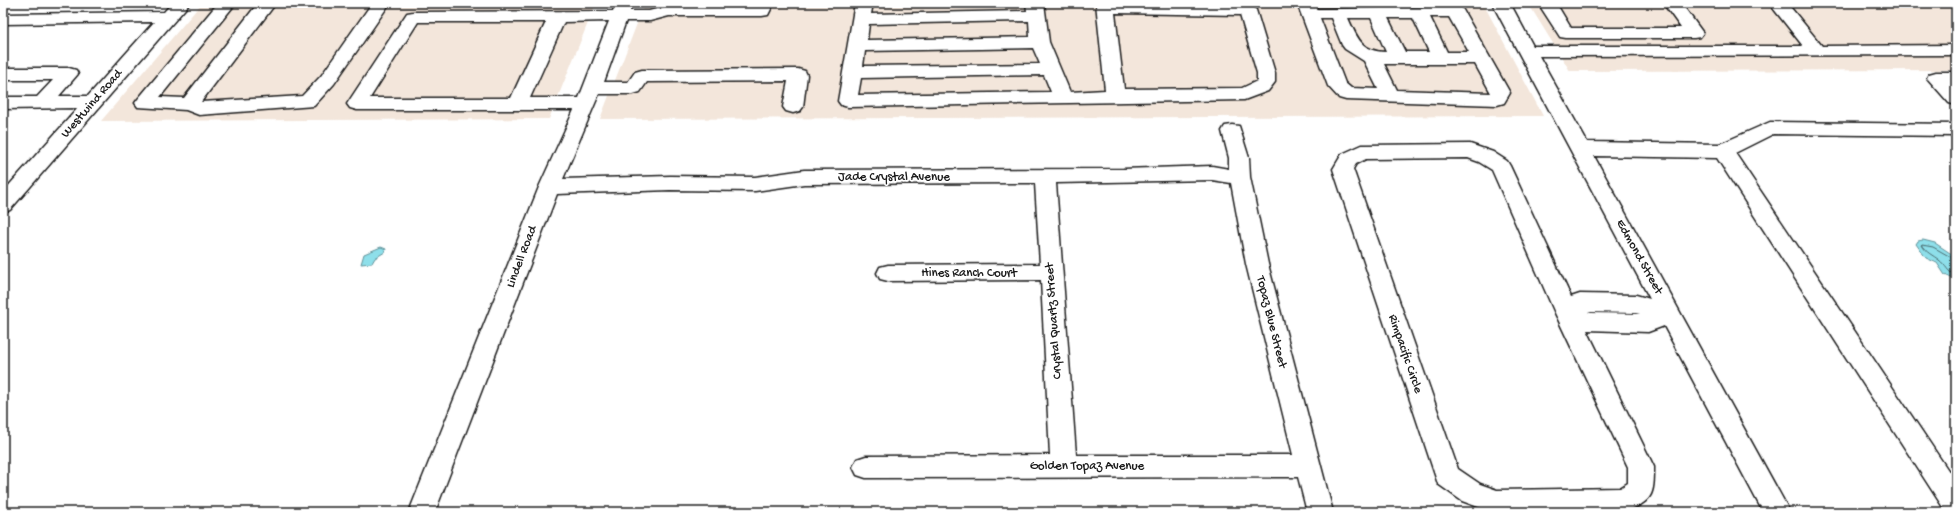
<svg xmlns="http://www.w3.org/2000/svg" width="1959" height="515" viewBox="0 0 1959 515" font-family="'Gochi Hand',sans-serif">
  <style>
    .built { fill: #f3e6db }
    .water { fill: #8edfea; stroke: #609198 }
    .lines { fill: none; stroke-linecap: round; stroke-linejoin: round }
    .shore { stroke: #4a6a6e; stroke-width: 1 }
    .minor-casing { stroke: #1c1c1c; stroke-width: 3 }
    .minor { fill: #fff; fill-rule: evenodd }
    .labels { text-anchor: middle; dominant-baseline: central; stroke-width: 3; stroke-linejoin: round; paint-order: stroke }
    .street-label { font-size: 13px; fill: #1c1c1c; stroke: #fff }
  </style>
  <rect width="100%" height="100%" fill="#fff"/>
  <filter id="ink" filterUnits="userSpaceOnUse"><feTurbulence type="fractalNoise" baseFrequency=".025" numOctaves="2"/><feDisplacementMap in="SourceGraphic" scale="8" xChannelSelector="R" yChannelSelector="G"/><feConvolveMatrix kernelMatrix="1 2 1 2 8 2 1 2 1" color-interpolation-filters="sRGB"/></filter>
  <g filter="url(#ink)">
    <!-- built -->
    <g class="built">
      <path d="M 202,3 L 596,3 L 549,119 L 101,121 Z"/>
      <path d="M 645,3 L 1483,3 L 1543,116 L 600,119 Z"/>
      <path d="M 1528,3 L 1956,3 L 1956,70 L 1570,71 Z"/>
    </g>
    <!-- water -->
    <g class="water">
      <path d="M 1923,240 L 1935,243 L 1956,257 L 1956,280 L 1945,275 L 1937,263 L 1926,258 L 1916,244 L 1918,241 Z"/>
      <path d="M 381,247 L 386,249 L 385,252 L 375,258 L 372,263 L 361,264 L 364,254 Z"/>
    </g>
    <g class="lines">
      <!-- shore -->
      <path class="shore" d="M 1956,260 L 1933,247 L 1922,245 C 1926,253 1933,255 1939,260 C 1946,265 1948,273 1956,276"/>
      <!-- minor casing -->
      <g class="minor-casing">
        <g id="minor">
          <path d="M 172,3 L 190,3 L 10,210 L 3,212 L 3,192 L 78,108 L 3,109 L 3,97 L 37,97 L 53,80 L 3,80 L 3,68 L 69,68 L 76,70 L 78,74 L 59,96 L 88,96 L 154,22 L 3,24 L 3,14 L 164,12 Z"/>
          <path d="M 218,3 L 236,3 L 160,97 L 184,98 L 258,3 L 276,3 L 201,102 L 302,96 L 321,76 L 372,3 L 390,3 L 334,84 L 314,106 L 199,115 L 186,110 L 138,107 L 135,103 L 138,99 Z"/>
          <path d="M 616,3 L 632,3 L 630,11 L 649,11 L 668,6 L 755,6 L 756,3 L 774,3 L 768,15 L 762,16 L 669,16 L 650,21 L 626,21 L 604,82 L 628,82 L 635,72 L 642,70 L 798,69 L 805,71 L 807,75 L 803,107 L 800,111 L 793,113 L 786,111 L 783,107 L 788,81 L 647,82 L 640,92 L 633,94 L 599,94 L 563,179 L 670,176 L 755,177 L 804,170 L 1123,169 L 1212,166 L 1229,169 L 1229,158 L 1222,131 L 1225,126 L 1232,125 L 1239,126 L 1249,158 L 1250,177 L 1268,264 L 1333,512 L 1307,512 L 1298,477 L 866,478 L 857,475 L 853,467 L 857,459 L 866,456 L 1050,455 L 1041,280 L 888,281 L 880,279 L 877,273 L 880,267 L 888,265 L 1040,264 L 1035,183 L 804,184 L 755,191 L 670,190 L 557,194 L 435,512 L 409,512 L 539,187 L 574,110 L 357,110 L 350,108 L 347,104 L 407,13 L 413,12 L 613,11 ZM 609,21 L 579,98 L 530,98 L 564,22 ZM 418,22 L 546,22 L 511,98 L 370,98 ZM 1212,180 L 1231,183 L 1246,264 L 1293,455 L 1076,455 L 1056,183 Z"/>
          <path d="M 855,3 L 873,3 L 871,14 L 1027,11 L 1026,3 L 1044,3 L 1049,42 L 1070,92 L 1105,90 L 1096,3 L 1247,5 L 1253,6 L 1256,10 L 1275,73 L 1275,82 L 1268,91 L 1244,100 L 848,107 L 841,105 L 838,101 ZM 1115,13 L 1240,15 L 1257,73 L 1257,81 L 1242,88 L 1124,89 ZM 1029,21 L 1030,37 L 867,40 L 869,24 ZM 1033,48 L 1040,64 L 863,66 L 865,51 ZM 1044,75 L 1051,92 L 858,95 L 861,78 Z"/>
          <path d="M 1297,3 L 1315,3 L 1317,9 L 1444,7 L 1441,3 L 1459,3 L 1510,93 L 1504,103 L 1497,105 L 1346,100 L 1339,98 L 1328,86 ZM 1430,17 L 1449,17 L 1469,52 L 1447,52 ZM 1320,18 L 1331,18 L 1342,45 L 1345,49 L 1364,61 L 1378,89 L 1351,88 L 1345,83 ZM 1348,18 L 1371,18 L 1386,52 C 1362,52 1357,38 1348,18 ZM 1388,18 L 1413,18 L 1429,52 L 1405,52 ZM 1384,64 L 1475,64 L 1491,93 L 1397,90 Z"/>
          <path d="M 1492,3 L 1510,3 L 1533,46 L 1803,46 L 1769,3 L 1787,3 L 1822,46 L 1956,45 L 1956,55 L 1539,56 L 1587,142 L 1720,144 L 1770,122 L 1956,124 L 1956,136 L 1773,134 L 1735,153 L 1956,482 L 1956,512 L 1946,512 L 1717,158 L 1594,156 L 1790,512 L 1763,512 L 1664,326 L 1648,332 L 1587,330 L 1654,467 C 1654,496 1653,501 1624,512 L 1492,512 L 1462,501 L 1438,484 L 1333,169 L 1342,154 L 1362,145 L 1470,144 L 1493,152 L 1507,161 L 1510,166 L 1571,297 L 1580,294 L 1636,295 L 1650,299 ZM 1468,158 L 1479,162 L 1492,170 L 1555,313 L 1628,467 L 1628,483 L 1620,488 L 1497,490 L 1480,484 L 1458,469 L 1353,169 L 1356,164 L 1366,159 ZM 1588,312 L 1636,313 L 1640,314 L 1591,313 Z"/>
          <path d="M 1538,3 L 1556,3 L 1571,28 L 1681,28 L 1663,3 L 1681,3 L 1703,33 L 1700,37 L 1694,38 L 1566,38 L 1560,37 Z"/>
          <path d="M 1936,72 L 1956,72 L 1956,84 L 1952,84 L 1956,88 L 1956,105 L 1949,103 L 1927,78 L 1929,74 Z"/>
        </g>
      </g>
      <!-- minor -->
      <use href="#minor" class="minor"/>
    </g>
  </g>
  <g class="labels">
    <!-- street labels -->
    <g class="street-label">
      <text transform="translate(92 104) rotate(-49)">Westwind Road</text>
      <text x="894" y="177">Jade Crystal Avenue</text>
      <text transform="translate(522 257) rotate(-69)">Lindell Road</text>
      <text transform="translate(1639 257) rotate(61)">Edmond Street</text>
      <text x="969" y="273">Hines Ranch Court</text>
      <text transform="translate(1054 321) rotate(-94)">Crystal Quartz Street</text>
      <text transform="translate(1271 322) rotate(76)">Topaz Blue Street</text>
      <text transform="translate(1405 354) rotate(71)">Rimpacific Circle</text>
      <text x="1087" y="466">Golden Topaz Avenue</text>
    </g>
  </g>
  <!-- margin -->
  <rect width="1959" height="515" fill="none" stroke="#fff" stroke-width="16"/>
  <rect x="8" y="8" width="1943" height="499" fill="none" stroke="#1c1c1c" stroke-width="1.5" filter="url(#ink)"/>
</svg>
